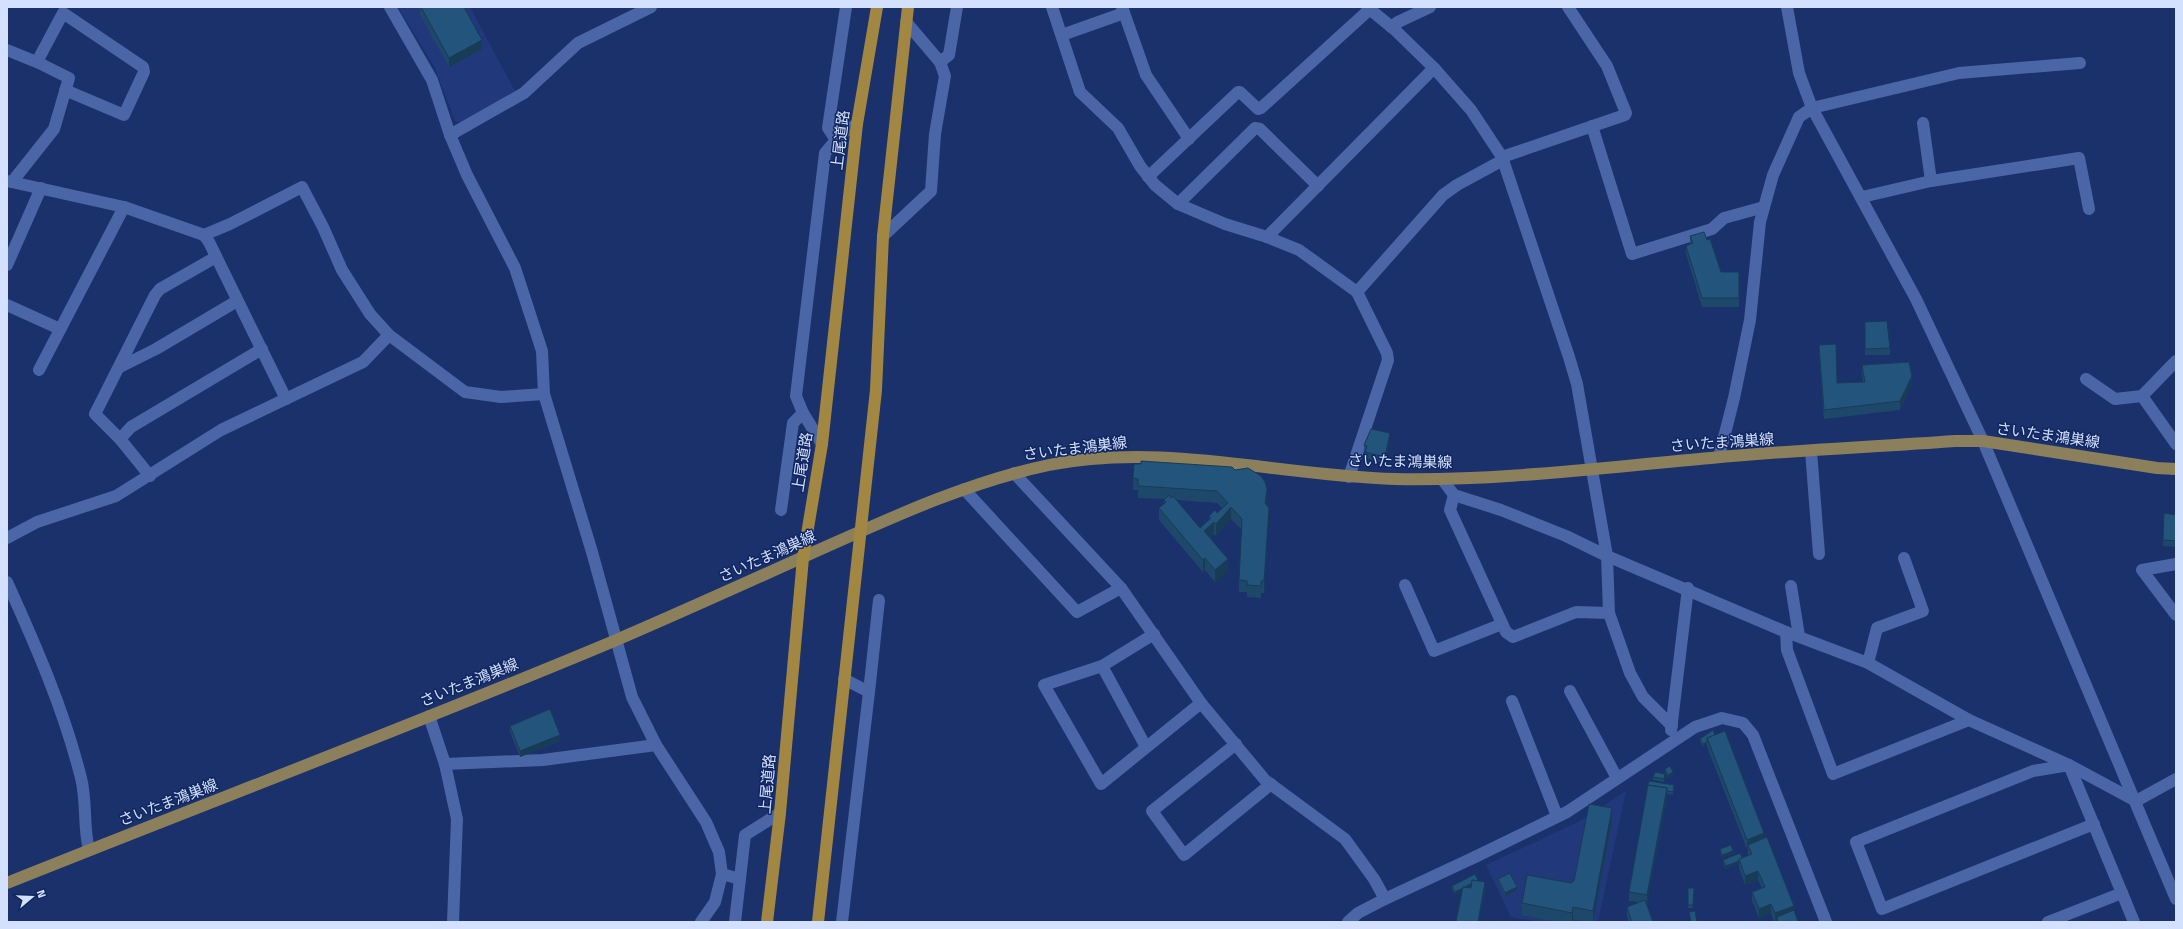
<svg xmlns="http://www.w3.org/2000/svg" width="2183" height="929" viewBox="0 0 2183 929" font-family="'Titillium Web','Noto Sans JP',sans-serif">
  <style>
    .built { fill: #21397b }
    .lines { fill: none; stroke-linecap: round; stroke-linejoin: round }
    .minor { stroke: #4a66a6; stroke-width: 12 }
    .tertiary { stroke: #4a66a6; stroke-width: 12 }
    .primary { stroke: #8c7f5b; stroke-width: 12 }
    .trunk { stroke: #a28742; stroke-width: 12 }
    .wall { fill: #1e486a; fill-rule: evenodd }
    .shaded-wall { fill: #183b56 }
    .building { fill: #23547b; stroke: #183b56 }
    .labels { text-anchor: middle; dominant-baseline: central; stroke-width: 3; stroke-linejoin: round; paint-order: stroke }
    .street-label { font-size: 15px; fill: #d3e1fe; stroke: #112660 }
  </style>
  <rect width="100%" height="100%" fill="#1a316c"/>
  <!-- built -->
  <g class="built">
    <path d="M 398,7 L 470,7 L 515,91 L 462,124 L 455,121 L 435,68 Z"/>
    <path d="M 1626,791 L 1598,922 L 1541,922 L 1511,917 L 1486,865 L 1578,822 Z"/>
  </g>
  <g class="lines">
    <!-- minor -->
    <g class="minor">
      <path d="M 390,7 L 432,80 L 450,135 L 467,175 L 515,268 L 542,351 L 544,394 L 592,552 L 632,697 L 656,745 L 706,822 L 719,852 L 722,874 L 740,879"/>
      <path d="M 1052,7 L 1080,92 L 1118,128 L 1140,166 L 1155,185 L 1178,204 L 1225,224 L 1267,237 L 1299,250 L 1357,292 L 1387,353 L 1388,360 L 1349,477"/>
      <path d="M 1122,7 L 1146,75 L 1189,139"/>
      <path d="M 1367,7 L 1394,29 L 1434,68 L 1471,110 L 1502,157 L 1569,357 L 1577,384 L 1607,556 L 1609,613 L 1630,673 L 1643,697 L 1672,726"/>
      <path d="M 1391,27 L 1398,22 L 1430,7"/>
      <path d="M 1062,35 L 1124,13"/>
      <path d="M 7,50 L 39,63"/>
      <path d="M 940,62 L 949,55 L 957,7"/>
      <path d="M 1923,123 L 1931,181"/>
      <path d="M 1592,126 L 1632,254 L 1712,229 L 1724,218 L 1764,207"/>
      <path d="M 450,135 L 524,93 L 578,43 L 651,7"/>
      <path d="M 836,140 L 828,128 L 846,7"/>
      <path d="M 1502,157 L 1625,115 L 1626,113 L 1607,66 L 1568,7"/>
      <path d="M 1148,177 L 1238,92 L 1240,92 L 1258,109 L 1261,108 L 1370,9"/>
      <path d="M 7,181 L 124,207 L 204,235 L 230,224 L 302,187 L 323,227 L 342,270 L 370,314 L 389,335 L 465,392 L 501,397 L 544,394"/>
      <path d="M 12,182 L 54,129 L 69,78 L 39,63 L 39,58 L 63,13 L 143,67 L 144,72 L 124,115 L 65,90"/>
      <path d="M 1862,197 L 1931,181 L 2079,158 L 2089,209"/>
      <path d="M 1178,204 L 1255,128 L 1260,129 L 1318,186"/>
      <path d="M 204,235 L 209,242 L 286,399"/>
      <path d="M 883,236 L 931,191 L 935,134 L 945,76 L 940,62 L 906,22"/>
      <path d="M 1267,237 L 1434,68"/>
      <path d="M 7,265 L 41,188"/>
      <path d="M 1357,292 L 1443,195 L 1457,185 L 1503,160"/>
      <path d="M 7,305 L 60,329"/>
      <path d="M 2176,361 L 2142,396 L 2176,444"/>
      <path d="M 120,367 L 156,349 L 237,301"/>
      <path d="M 39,370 L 124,207"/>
      <path d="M 2086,379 L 2115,399 L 2142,396"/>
      <path d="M 803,413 L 822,444"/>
      <path d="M 120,439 L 131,427 L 262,349"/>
      <path d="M 1811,451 L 1819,554"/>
      <path d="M 1719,457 L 1734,398 L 1750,320 L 1760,222 L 1773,175 L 1799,117 L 1812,108 L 1959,73 L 2080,63"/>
      <path d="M 1014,473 L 1121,588 L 1201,703 L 1265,780 L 1345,839 L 1374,879 L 1385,899"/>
      <path d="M 150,476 L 120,439 L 95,414 L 155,295 L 160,289 L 216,257"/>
      <path d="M 1442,479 L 1454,495 L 1501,510 L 1566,536 L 1607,556 L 1786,632 L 1868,663 L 1969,720 L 2069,765 L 2136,801 L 2176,779"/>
      <path d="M 964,489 L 1077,612 L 1121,588"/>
      <path d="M 1454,495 L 1450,510 L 1506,632 L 1513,637 L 1576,612 L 1609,613"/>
      <path d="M 781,510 L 793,423 L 803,413 L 796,396 L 825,153 L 841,134 L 857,124"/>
      <path d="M 7,538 L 37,522 L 116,496 L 221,430 L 363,362 L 389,335"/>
      <path d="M 2176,564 L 2142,570 L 2176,615"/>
      <path d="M 7,582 C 36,646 64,710 81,778 C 87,801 83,826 89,850"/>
      <path d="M 1405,585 L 1434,651 L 1502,624"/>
      <path d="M 1791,586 L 1799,636"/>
      <path d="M 1786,632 L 1787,650 L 1833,774 L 1969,720"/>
      <path d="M 1154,634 L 1102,666 L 1044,685 L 1101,784 L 1201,703"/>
      <path d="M 1868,663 L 1877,628 L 1923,611 L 1904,558"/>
      <path d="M 1102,666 L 1146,747"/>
      <path d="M 1570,691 L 1617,778"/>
      <path d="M 869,692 L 879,600"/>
      <path d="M 1512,701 L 1557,816"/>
      <path d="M 429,716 L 445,764 L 457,819 L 453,922"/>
      <path d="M 1671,730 L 1688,588"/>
      <path d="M 1236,744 L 1152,811 L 1184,855 L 1271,784"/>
      <path d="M 445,764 L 543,760 L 656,745"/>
      <path d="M 2094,824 L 1882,909 L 1856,842 L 2033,771 L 2069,765 C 2091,817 2112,870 2134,922"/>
      <path d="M 1475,857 L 1567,812 L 1695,727 L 1722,718 L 1743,723 L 1753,735 L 1826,922"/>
      <path d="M 735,922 L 745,835 L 780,813"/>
      <path d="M 842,922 L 869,692 L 844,679"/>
      <path d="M 2048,922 L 2122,893"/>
    </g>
    <!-- tertiary -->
    <g class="tertiary">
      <path d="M 1787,7 L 1799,73 L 1812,108 L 1916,299 L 1983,441 L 2176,899"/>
      <path d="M 701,922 L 715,902 L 722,874"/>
      <path d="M 1348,922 L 1358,913 L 1385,899 L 1475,857"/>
    </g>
    <!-- primary -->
    <path class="primary" d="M 7,883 C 209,802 414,725 614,641 C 677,614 739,586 801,558 C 882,522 963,483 1049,465 C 1164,442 1280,476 1395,479 C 1500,481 1606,467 1711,458 C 1792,450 1874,447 1955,441 L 1983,441 L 2157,468 L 2176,469"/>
    <!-- trunk -->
    <g class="trunk">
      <path d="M 767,922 L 780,813 L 803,558 L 822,444 L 857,124 L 877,7"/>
      <path d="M 818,922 L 876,390 L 883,236 L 908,7"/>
    </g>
  </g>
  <!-- wall -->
  <g class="wall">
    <path d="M 420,7 L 464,7 L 482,49 L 449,67 L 420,15 Z"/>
    <path d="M 1690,236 L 1707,240 L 1721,272 L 1739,272 L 1739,307 L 1702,307 L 1686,254 L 1686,246 L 1690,244 Z"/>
    <path d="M 1865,322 L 1890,348 L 1890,355 L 1865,355 Z"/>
    <path d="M 1819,345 L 1837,383 L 1863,382 L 1862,374 L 1862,365 L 1912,385 L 1900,410 L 1824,419 L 1819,354 Z"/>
    <path d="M 1390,439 L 1385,463 L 1365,458 L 1364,445 Z"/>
    <path d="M 1134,464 L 1267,501 L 1266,505 L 1269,519 L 1264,593 L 1261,593 L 1261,598 L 1247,597 L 1247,592 L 1239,592 L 1239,580 L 1242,530 L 1231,519 L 1216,536 L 1214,534 L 1210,538 L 1228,571 L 1215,582 L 1205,570 L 1203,572 L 1159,520 L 1159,508 L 1164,504 L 1164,499 L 1138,498 L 1138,490 L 1133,490 ZM 1176,500 L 1217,503 L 1222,508 L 1217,513 L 1209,516 L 1209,520 L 1200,528 Z"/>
    <path d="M 2176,515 L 2176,547 L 2163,546 L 2163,540 Z"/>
    <path d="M 510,726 L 560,741 L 520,757 L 510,732 Z"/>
    <path d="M 1713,730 L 1764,838 L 1798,922 L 1777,922 L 1777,921 L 1774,922 L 1771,913 L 1759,918 L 1752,901 L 1752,892 L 1762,889 L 1758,880 L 1745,885 L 1739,868 L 1739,864 L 1726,869 L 1723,863 L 1723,860 L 1742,858 L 1749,856 L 1748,854 L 1748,848 L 1747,849 L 1707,747 L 1707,745 L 1703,747 L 1700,742 L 1700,739 Z"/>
    <path d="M 1665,769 L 1673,775 L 1668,778 L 1665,772 Z"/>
    <path d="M 1653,777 L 1665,777 L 1664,782 L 1653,780 Z"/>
    <path d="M 1674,788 L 1673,795 L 1667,794 L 1667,797 L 1647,904 L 1653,922 L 1629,922 L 1627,916 L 1627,907 L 1638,902 L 1629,901 L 1629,892 L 1647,789 Z"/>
    <path d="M 1612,820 L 1593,922 L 1588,922 L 1573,919 L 1573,922 L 1558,922 L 1522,915 L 1522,903 L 1571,883 L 1574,881 Z"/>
    <path d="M 1720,849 L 1733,854 L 1722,858 L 1720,852 Z"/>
    <path d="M 1498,879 L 1517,890 L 1505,896 L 1498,882 Z"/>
    <path d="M 1478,881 L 1485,891 L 1479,922 L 1456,922 L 1462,891 L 1455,895 L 1452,889 L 1452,886 Z"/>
    <path d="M 1688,888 L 1694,888 L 1693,908 L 1688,908 Z"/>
  </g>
  <!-- shaded-wall -->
  <g class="shaded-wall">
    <path d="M 482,40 L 482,49 L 449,67 L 449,58 Z"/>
    <path d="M 1912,376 L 1912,385 L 1900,410 L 1900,401 Z"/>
    <path d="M 1390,433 L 1390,439 L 1385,463 L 1385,457 Z"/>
    <path d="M 1267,489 L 1267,501 L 1265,515 L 1265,503 Z"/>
    <path d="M 1231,507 L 1231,519 L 1216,536 L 1216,524 Z"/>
    <path d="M 1269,508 L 1269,519 L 1264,593 L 1264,581 Z"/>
    <path d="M 1214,522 L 1214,534 L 1204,543 L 1204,531 Z"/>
    <path d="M 1205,558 L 1205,570 L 1203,572 L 1203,560 Z"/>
    <path d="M 1228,559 L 1228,571 L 1215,582 L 1215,570 Z"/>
    <path d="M 560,735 L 560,741 L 520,757 L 520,751 Z"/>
    <path d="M 1707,742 L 1707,745 L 1703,747 L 1703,744 Z"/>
    <path d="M 1673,772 L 1673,775 L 1668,778 L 1668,775 Z"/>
    <path d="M 1667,788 L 1667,797 L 1647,904 L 1647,895 Z"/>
    <path d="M 1612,808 L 1612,820 L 1593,922 L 1593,911 Z"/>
    <path d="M 1764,833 L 1764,842 L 1748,845 L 1748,848 L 1747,849 L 1747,840 Z"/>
    <path d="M 1733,851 L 1733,854 L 1722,858 L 1722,855 Z"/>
    <path d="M 1739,861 L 1739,864 L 1726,869 L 1726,866 Z"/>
    <path d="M 1758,871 L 1758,880 L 1745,885 L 1745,876 Z"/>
    <path d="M 1478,880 L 1478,883 L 1455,895 L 1455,892 Z"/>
    <path d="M 1485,882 L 1485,891 L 1479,922 L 1478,922 Z"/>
    <path d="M 1517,887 L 1517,890 L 1505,896 L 1505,893 Z"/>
    <path d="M 1771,904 L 1771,913 L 1759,918 L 1759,909 Z"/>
    <path d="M 1794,906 L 1794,915 L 1777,917 L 1777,921 L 1775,922 L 1775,913 Z"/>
    <path d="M 1573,907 L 1573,922 L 1572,922 L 1572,913 Z"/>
  </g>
  <!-- building -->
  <g class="building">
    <path d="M 421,7 L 464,7 L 482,40 L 449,58 Z"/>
    <path d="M 1704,232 L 1707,240 L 1710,239 L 1721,272 L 1739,272 L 1739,298 L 1702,298 L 1686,246 L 1693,243 L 1690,236 Z"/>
    <path d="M 1887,321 L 1890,348 L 1865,349 L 1865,322 Z"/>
    <path d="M 1836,344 L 1837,383 L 1865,382 L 1862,365 L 1909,362 L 1912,376 L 1900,401 L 1824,410 L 1819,345 Z"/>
    <path d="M 1371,429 L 1390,433 L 1385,457 L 1365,452 L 1367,446 L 1364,445 Z"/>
    <path d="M 1141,461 L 1232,467 L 1235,470 L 1248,468 L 1261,476 L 1265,482 L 1267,489 L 1265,503 L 1269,508 L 1264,581 L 1261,581 L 1261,586 L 1247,585 L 1247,581 L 1239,580 L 1242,519 L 1231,507 L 1216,524 L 1214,522 L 1204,531 L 1228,559 L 1215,570 L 1205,558 L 1203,560 L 1159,508 L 1166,502 L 1164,500 L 1169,495 L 1171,498 L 1173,496 L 1200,528 L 1211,518 L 1209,516 L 1215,510 L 1217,513 L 1228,503 L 1217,491 L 1138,486 L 1138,479 L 1133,478 L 1134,464 L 1141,464 Z"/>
    <path d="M 2164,513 L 2176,515 L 2176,541 L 2163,540 Z"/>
    <path d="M 550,709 L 560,735 L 520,751 L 510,726 Z"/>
    <path d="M 1713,730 L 1715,735 L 1707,738 L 1707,742 L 1703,744 L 1700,739 Z"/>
    <path d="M 1725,731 L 1764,833 L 1747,840 L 1707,738 Z"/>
    <path d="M 1670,766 L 1673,772 L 1668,775 L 1665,769 Z"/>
    <path d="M 1655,772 L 1665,774 L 1664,779 L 1653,777 Z"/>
    <path d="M 1649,781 L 1674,785 L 1673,792 L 1667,791 L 1667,788 L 1648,785 L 1647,788 Z"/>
    <path d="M 1648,785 L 1667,788 L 1647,895 L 1629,892 Z"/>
    <path d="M 1589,804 L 1612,808 L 1593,911 L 1573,907 L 1572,913 L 1522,903 L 1527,875 L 1571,883 L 1574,881 Z"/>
    <path d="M 1767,837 L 1794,906 L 1775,913 L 1771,904 L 1759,909 L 1752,892 L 1765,887 L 1758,871 L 1745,876 L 1739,859 L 1752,854 L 1748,845 Z"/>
    <path d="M 1731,845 L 1733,851 L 1722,855 L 1720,849 Z"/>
    <path d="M 1740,853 L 1742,858 L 1739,859 L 1739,861 L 1726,866 L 1723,860 Z"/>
    <path d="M 1510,873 L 1517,887 L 1505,893 L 1498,879 Z"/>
    <path d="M 1475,874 L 1478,880 L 1477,881 L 1472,880 L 1472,883 L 1465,887 L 1463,887 L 1463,888 L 1455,892 L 1452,886 Z"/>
    <path d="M 1472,880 L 1485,882 L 1478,922 L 1456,922 L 1463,887 L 1471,888 Z"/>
    <path d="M 1688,888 L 1694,888 L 1693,905 L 1688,905 Z"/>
    <path d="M 1645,900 L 1653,922 L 1632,922 L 1627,907 Z"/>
    <path d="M 1794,910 L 1798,922 L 1778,922 L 1777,917 Z"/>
    <path d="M 1695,911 L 1697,922 L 1691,922 L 1689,912 Z"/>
  </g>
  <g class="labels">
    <!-- street labels -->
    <g class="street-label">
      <text transform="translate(840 140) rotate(-83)">上尾道路</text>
      <text transform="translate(2048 435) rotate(8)">さいたま鴻巣線</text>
      <text transform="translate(1722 442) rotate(-4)">さいたま鴻巣線</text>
      <text transform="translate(1075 448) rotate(-7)">さいたま鴻巣線</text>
      <text transform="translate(1400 461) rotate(1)">さいたま鴻巣線</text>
      <text transform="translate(802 462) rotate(-81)">上尾道路</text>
      <text transform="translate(767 556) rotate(-24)">さいたま鴻巣線</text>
      <text transform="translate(469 682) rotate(-22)">さいたま鴻巣線</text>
      <text transform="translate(767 784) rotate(-85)">上尾道路</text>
      <text transform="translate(168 802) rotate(-21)">さいたま鴻巣線</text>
    </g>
  </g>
  <!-- border -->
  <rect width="2183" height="929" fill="none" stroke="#d3e1fe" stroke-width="16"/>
  <!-- north arrow -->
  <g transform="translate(32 897) rotate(71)" stroke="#112660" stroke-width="3" paint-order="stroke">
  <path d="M0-3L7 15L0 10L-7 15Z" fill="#d3e1fe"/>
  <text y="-6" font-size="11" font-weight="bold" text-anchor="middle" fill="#d3e1fe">N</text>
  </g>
</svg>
